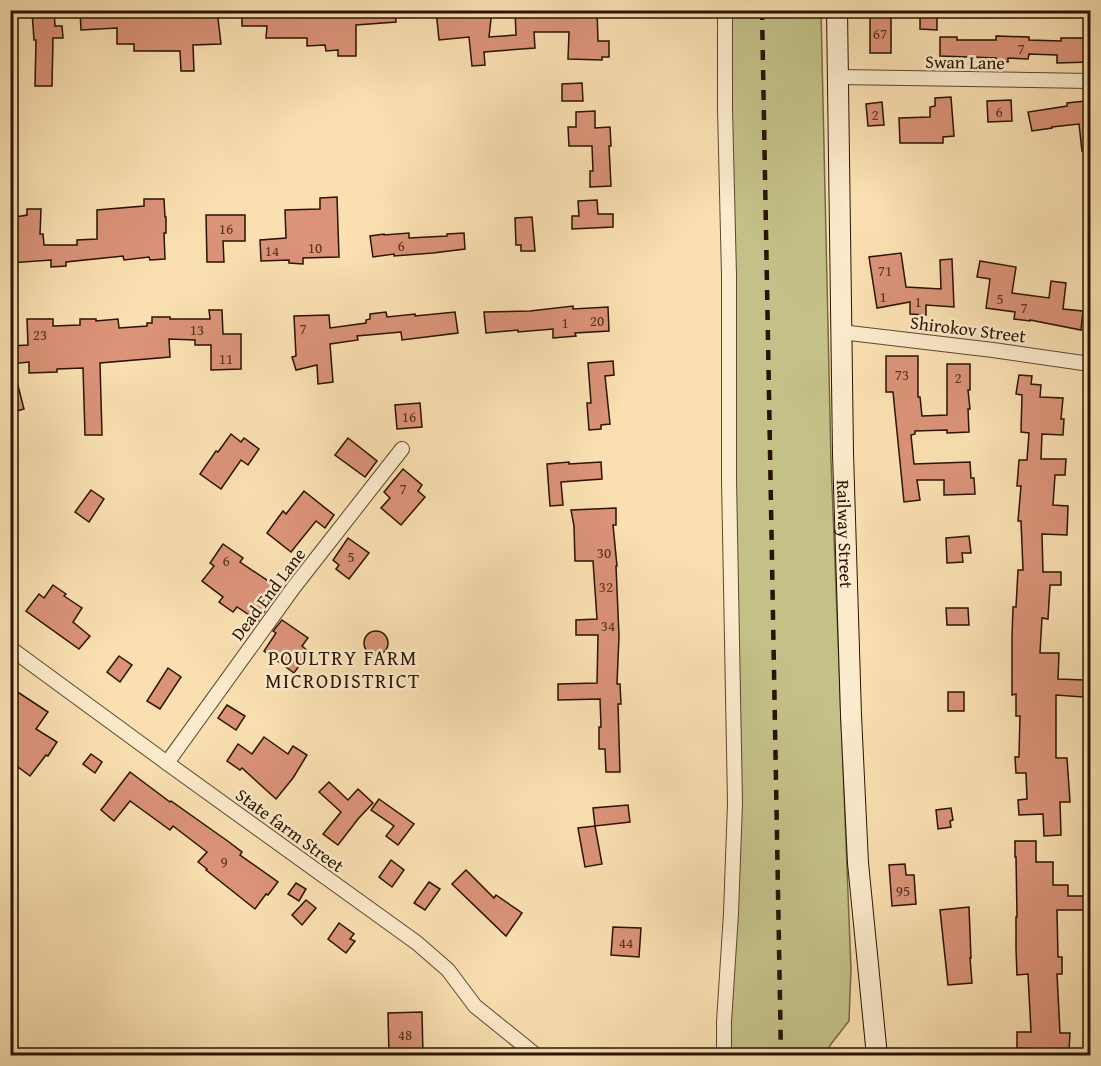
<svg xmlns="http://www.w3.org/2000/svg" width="1101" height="1066" viewBox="0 0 1101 1066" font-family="'Gentium Book Plus',serif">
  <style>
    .green { fill: #c4c188; stroke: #766a44; stroke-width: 1.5 }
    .building { fill: #db9379; stroke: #291301; stroke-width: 1.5 }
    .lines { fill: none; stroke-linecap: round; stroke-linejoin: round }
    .minor-casing { stroke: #5d462d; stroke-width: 16 }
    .secondary-casing { stroke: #291301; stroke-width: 22 }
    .minor { stroke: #fcebcc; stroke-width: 14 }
    .secondary { stroke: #fcebcc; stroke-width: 20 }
    .rail { stroke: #291301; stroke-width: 4.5; stroke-dasharray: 10 10; stroke-linecap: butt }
    .labels { text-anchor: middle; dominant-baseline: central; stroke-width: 5; stroke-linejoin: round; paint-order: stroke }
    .number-label { font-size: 15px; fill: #56331f }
    .street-label { font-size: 18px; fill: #291301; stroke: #fcebcc }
    .neighbourhood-label { font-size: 20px; letter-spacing: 1.5px; fill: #291301; stroke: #fcebcc }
  </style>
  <rect width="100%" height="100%" fill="#fae0b1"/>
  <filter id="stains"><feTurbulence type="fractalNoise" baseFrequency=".00333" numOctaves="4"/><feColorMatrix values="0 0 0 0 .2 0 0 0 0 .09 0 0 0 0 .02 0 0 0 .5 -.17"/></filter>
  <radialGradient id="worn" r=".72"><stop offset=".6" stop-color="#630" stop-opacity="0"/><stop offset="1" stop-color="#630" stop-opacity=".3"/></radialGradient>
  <!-- green -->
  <path class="green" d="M 725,11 L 821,11 L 831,461 L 851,969 L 849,1021 L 831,1044 L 825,1055 L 724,1056 L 731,913 Z"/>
  <!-- building -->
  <g class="building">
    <path d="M 54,10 L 55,26 L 62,26 L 63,38 L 53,38 L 52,86 L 35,86 L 36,40 L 34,40 L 32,12 Z"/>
    <path d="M 80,10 L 217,10 L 221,44 L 193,45 L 194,71 L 181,71 L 180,51 L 134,51 L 134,44 L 117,44 L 117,28 L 81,30 Z"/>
    <path d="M 242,10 L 395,10 L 396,22 L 356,25 L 356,56 L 338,56 L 338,50 L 326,51 L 325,45 L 307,46 L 307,38 L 266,38 L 267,26 L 242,26 Z"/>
    <path d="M 436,10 L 492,10 L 489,37 L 516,35 L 515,10 L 597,10 L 598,41 L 609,41 L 609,57 L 602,57 L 602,60 L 568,59 L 569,32 L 534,32 L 535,48 L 484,52 L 485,65 L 472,66 L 469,37 L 439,40 Z"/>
    <path d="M 920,10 L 937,10 L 937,30 L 920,29 Z"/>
    <path d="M 891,13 L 891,53 L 870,53 L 870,14 Z"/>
    <path d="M 996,36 L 1029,37 L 1029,40 L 1061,41 L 1061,38 L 1090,38 L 1090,62 L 1057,63 L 1057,55 L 1029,54 L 1028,59 L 1008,58 L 1008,62 L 995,61 L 996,58 L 940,56 L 940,37 L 957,37 L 957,40 L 996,40 Z"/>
    <path d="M 582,83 L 583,101 L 562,101 L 562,84 Z"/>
    <path d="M 951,97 L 954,136 L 943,137 L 943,143 L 900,143 L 899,118 L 930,117 L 930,107 L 935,106 L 935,98 Z"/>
    <path d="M 1011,100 L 1012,121 L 988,122 L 987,101 Z"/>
    <path d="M 1085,101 L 1085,108 L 1090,108 L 1090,151 L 1082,151 L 1079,124 L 1052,127 L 1052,128 L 1032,131 L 1028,112 L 1067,106 L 1067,103 Z"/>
    <path d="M 882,102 L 884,125 L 868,126 L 866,104 Z"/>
    <path d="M 595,111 L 595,128 L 610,127 L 611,146 L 609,146 L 611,186 L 590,187 L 590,171 L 593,171 L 592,146 L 569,146 L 568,127 L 576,127 L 576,112 Z"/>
    <path d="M 337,197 L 339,257 L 303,258 L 303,264 L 289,263 L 289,260 L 261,261 L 260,240 L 286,238 L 285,210 L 320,209 L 320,198 Z"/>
    <path d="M 144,199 L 164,199 L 165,217 L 166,217 L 166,233 L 164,233 L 165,259 L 150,260 L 149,257 L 124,260 L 123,256 L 66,262 L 66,266 L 51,267 L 51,260 L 10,263 L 10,218 L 27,215 L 27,209 L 41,209 L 40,234 L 43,234 L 44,245 L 77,245 L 77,240 L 97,239 L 97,210 L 144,206 Z"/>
    <path d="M 597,200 L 598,214 L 613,214 L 613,227 L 572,229 L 572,216 L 579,216 L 578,201 Z"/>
    <path d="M 206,215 L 245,215 L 245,241 L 223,241 L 224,262 L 207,262 Z"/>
    <path d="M 532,217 L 535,251 L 521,251 L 521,245 L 516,245 L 515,218 Z"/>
    <path d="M 409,233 L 409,238 L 447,236 L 447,234 L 464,233 L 465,249 L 433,253 L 394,256 L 394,254 L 373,257 L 370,236 L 384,234 L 384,235 Z"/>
    <path d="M 901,253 L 906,287 L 941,289 L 940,260 L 952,259 L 954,307 L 926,305 L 926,315 L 910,314 L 910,302 L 877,308 L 869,257 Z"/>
    <path d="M 980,261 L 1016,267 L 1012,293 L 1049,298 L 1051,281 L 1066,283 L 1063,309 L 1083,311 L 1081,330 L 1030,320 L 1030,321 L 1014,319 L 1015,312 L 986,308 L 990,279 L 977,277 Z"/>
    <path d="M 573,306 L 573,309 L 608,307 L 609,331 L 575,333 L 576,336 L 553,338 L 553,329 L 518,332 L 518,330 L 486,333 L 484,312 L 530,311 Z"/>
    <path d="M 209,310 L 222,310 L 223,334 L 241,334 L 241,369 L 211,370 L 211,345 L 195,345 L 195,340 L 169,339 L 170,357 L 100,363 L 102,435 L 85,435 L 83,368 L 57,369 L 57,372 L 29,373 L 29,362 L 11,364 L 10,346 L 28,345 L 27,319 L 53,319 L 53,326 L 80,325 L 80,319 L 96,319 L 96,321 L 118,319 L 119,328 L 147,326 L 147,323 L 152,323 L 152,317 L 170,317 L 170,319 L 210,319 Z"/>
    <path d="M 386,312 L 387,317 L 415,314 L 415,316 L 455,312 L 458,333 L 402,340 L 401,332 L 357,336 L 358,340 L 330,344 L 333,382 L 318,384 L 317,365 L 296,370 L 292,357 L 296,356 L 294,316 L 329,315 L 330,328 L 366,323 L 366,320 L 370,319 L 370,314 Z"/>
    <path d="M 886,356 L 918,356 L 918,397 L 920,397 L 922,416 L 947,415 L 947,364 L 970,364 L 970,390 L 968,390 L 970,409 L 968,409 L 969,432 L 947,433 L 947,430 L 915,431 L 915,434 L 911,435 L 914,464 L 970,462 L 971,478 L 974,478 L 975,494 L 944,495 L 944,480 L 917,480 L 920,500 L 904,502 L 893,392 L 886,392 Z"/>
    <path d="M 613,361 L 614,375 L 605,376 L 610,424 L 601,425 L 601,429 L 589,430 L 587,403 L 591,403 L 588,363 Z"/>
    <path d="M 15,374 L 24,409 L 10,413 L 10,375 Z"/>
    <path d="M 1019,375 L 1032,376 L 1031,384 L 1041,385 L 1040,397 L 1063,398 L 1061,419 L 1064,419 L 1063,435 L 1042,434 L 1041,459 L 1066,459 L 1065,475 L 1055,475 L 1053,505 L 1068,506 L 1067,535 L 1042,534 L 1043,572 L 1061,572 L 1061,585 L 1050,585 L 1048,619 L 1042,618 L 1040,653 L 1059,653 L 1058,679 L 1084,680 L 1083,697 L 1056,695 L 1056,758 L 1067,758 L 1070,802 L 1060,802 L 1061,835 L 1044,836 L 1043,814 L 1019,815 L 1018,800 L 1027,799 L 1026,773 L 1016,773 L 1015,757 L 1019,757 L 1020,716 L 1016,716 L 1016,694 L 1012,695 L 1012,637 L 1013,607 L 1016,607 L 1018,570 L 1023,570 L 1021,521 L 1018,521 L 1021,486 L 1017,486 L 1019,460 L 1027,460 L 1029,433 L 1021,432 L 1022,395 L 1016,394 Z"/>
    <path d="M 420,403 L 422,427 L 397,429 L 395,405 Z"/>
    <path d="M 231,434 L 241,442 L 244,438 L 259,449 L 248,465 L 241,460 L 221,489 L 200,474 L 216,451 L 218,452 Z"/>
    <path d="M 348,438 L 377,461 L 365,477 L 335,455 Z"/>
    <path d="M 569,462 L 569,464 L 601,462 L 602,479 L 561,482 L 563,505 L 550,506 L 547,464 Z"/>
    <path d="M 403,469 L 422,485 L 418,491 L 425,497 L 401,525 L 381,508 L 390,498 L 384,492 Z"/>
    <path d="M 91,490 L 104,499 L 89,522 L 75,512 Z"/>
    <path d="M 304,491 L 334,515 L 325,528 L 316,521 L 291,552 L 267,533 L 283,511 L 286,514 Z"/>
    <path d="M 616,508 L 616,525 L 613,525 L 617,566 L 616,566 L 619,636 L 617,684 L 620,684 L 621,704 L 618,704 L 620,772 L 606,772 L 605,749 L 599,749 L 599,727 L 601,727 L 600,699 L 558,700 L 558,684 L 597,683 L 598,635 L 576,635 L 576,620 L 597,619 L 593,561 L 575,561 L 574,526 L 571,510 Z"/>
    <path d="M 969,536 L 971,553 L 962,553 L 963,562 L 947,563 L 946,538 Z"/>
    <path d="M 348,538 L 369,553 L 349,579 L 336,569 L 339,565 L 333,560 Z"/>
    <path d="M 223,544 L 243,558 L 240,562 L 280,589 L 258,621 L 237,607 L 233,612 L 219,602 L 223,597 L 202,581 L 214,566 L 210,563 Z"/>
    <path d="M 53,585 L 66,594 L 64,596 L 82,608 L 73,622 L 90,636 L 79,649 L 26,611 L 39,594 L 44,598 Z"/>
    <path d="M 946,608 L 968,608 L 969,625 L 947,625 Z"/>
    <path d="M 282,620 L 308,638 L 302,646 L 309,652 L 294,673 L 264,651 L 276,633 L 273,631 Z"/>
    <circle cx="376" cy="643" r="12"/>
    <path d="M 119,656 L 132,665 L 120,682 L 107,672 Z"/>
    <path d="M 168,668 L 181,677 L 160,709 L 147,701 Z"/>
    <path d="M 10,687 L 48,712 L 36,729 L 57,742 L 48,756 L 46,755 L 30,776 L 10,761 Z"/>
    <rect x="948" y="692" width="16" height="19"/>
    <path d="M 227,705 L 245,716 L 236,730 L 218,718 Z"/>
    <path d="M 264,737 L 288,754 L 293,746 L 307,755 L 293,778 L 276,799 L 242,768 L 240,770 L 227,761 L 238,744 L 252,754 Z"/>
    <path d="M 91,754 L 102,762 L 95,773 L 83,764 Z"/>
    <path d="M 130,772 L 170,802 L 171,801 L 229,842 L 242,852 L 240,855 L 278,882 L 268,895 L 266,894 L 255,909 L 206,870 L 207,869 L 198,862 L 207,852 L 173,826 L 170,830 L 130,801 L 114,821 L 101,810 Z"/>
    <path d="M 329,782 L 348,800 L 358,789 L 373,803 L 358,819 L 338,845 L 323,834 L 341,812 L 319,792 Z"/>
    <path d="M 379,799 L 414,824 L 398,845 L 386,836 L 394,826 L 371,810 Z"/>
    <path d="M 628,805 L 630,822 L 595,826 L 593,808 Z"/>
    <path d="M 951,808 L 953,820 L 950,821 L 951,827 L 938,829 L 936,810 Z"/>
    <path d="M 595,826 L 602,864 L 585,867 L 578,828 Z"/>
    <path d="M 1015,841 L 1036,841 L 1036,862 L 1053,862 L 1053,885 L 1068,885 L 1068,896 L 1090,896 L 1090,910 L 1057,910 L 1058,957 L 1062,957 L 1062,974 L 1057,974 L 1060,1033 L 1070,1033 L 1069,1050 L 1017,1048 L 1017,1032 L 1031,1032 L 1028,974 L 1017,975 L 1016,949 L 1016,917 L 1017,917 L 1016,857 L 1015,857 Z"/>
    <path d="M 391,860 L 404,870 L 392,887 L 379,877 Z"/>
    <path d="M 905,864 L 906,875 L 914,875 L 916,904 L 892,906 L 889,865 Z"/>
    <path d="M 466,870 L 494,898 L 496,895 L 522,913 L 506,936 L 452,884 Z"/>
    <path d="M 429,882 L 440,889 L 425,910 L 414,903 Z"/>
    <path d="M 296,883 L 306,889 L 299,901 L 288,894 Z"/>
    <path d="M 306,900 L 316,908 L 302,925 L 292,915 Z"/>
    <path d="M 969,907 L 971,958 L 970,958 L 972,983 L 948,985 L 940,910 Z"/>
    <path d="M 339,923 L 354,934 L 350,939 L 355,941 L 346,953 L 328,939 Z"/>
    <path d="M 613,927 L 641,928 L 639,957 L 611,955 Z"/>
    <path d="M 422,1012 L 423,1056 L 389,1056 L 388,1013 Z"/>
  </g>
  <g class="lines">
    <!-- minor casing -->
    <g class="minor-casing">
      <g id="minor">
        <path d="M 839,77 L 1090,81"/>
        <path d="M 841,332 L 993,350 L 1090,364"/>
        <path d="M 10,648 L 167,763 L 417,943 L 448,970 L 475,1006 L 537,1056"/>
        <path d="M 167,763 L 294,587 L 402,449"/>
        <path d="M 724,1056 L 724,1022 L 731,913 L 735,803 L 729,479 L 729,276 L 725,108 L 725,10"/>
      </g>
    </g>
    <!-- secondary casing -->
    <g class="secondary-casing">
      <g id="secondary">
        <path id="s1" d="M 837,10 L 843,453 L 851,715 L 858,863 L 877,1056"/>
      </g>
    </g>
    <!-- minor -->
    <use href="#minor" class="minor"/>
    <!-- secondary -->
    <use href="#secondary" class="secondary"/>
    <!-- rail -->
    <path class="rail" d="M 762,10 L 781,1056"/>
  </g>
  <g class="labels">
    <!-- number labels -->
    <g class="number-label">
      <text x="880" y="33">67</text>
      <text x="1021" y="48">7</text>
      <text x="999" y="111">6</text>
      <text x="875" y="114">2</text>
      <text x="226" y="228">16</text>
      <text x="401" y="245">6</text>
      <text x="315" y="247">10</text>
      <text x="272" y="250">14</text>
      <text x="885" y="270">71</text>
      <text x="883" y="296">1</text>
      <text x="1000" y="298">5</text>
      <text x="918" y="301">1</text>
      <text x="1024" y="307">7</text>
      <text x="597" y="320">20</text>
      <text x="565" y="322">1</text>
      <text x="303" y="328">7</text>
      <text x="197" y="329">13</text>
      <text x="40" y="334">23</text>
      <text x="226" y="358">11</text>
      <text x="902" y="374">73</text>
      <text x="958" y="377">2</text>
      <text x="409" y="416">16</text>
      <text x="403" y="488">7</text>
      <text x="604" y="552">30</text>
      <text x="351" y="556">5</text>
      <text x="226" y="560">6</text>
      <text x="606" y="586">32</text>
      <text x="608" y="625">34</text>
      <text x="224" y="861">9</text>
      <text x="903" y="890">95</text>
      <text x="626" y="942">44</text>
      <text x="405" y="1034">48</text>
    </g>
    <!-- street labels -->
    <g class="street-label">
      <text transform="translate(965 62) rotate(1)">Swan Lane</text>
      <text transform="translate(968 329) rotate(7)">Shirokov Street</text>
      <text stroke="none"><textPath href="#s1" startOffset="524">Railway Street</textPath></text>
      <text transform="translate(268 594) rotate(-53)">Dead End Lane</text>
      <text transform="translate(290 830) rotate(36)">State farm Street</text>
    </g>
    <!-- neighbourhood labels -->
    <g class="neighbourhood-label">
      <text x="343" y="657">POULTRY FARM<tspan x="343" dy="23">MICRODISTRICT</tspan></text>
    </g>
  </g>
  <!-- margin -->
  <rect width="1101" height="1066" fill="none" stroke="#fae0b1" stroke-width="36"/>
  <rect x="12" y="12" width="1077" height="1042" fill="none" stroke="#291301" stroke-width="3"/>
  <rect x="18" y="18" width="1065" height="1030" fill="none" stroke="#291301" stroke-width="1.5"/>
  <rect width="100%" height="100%" filter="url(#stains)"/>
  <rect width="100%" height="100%" fill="url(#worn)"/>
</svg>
